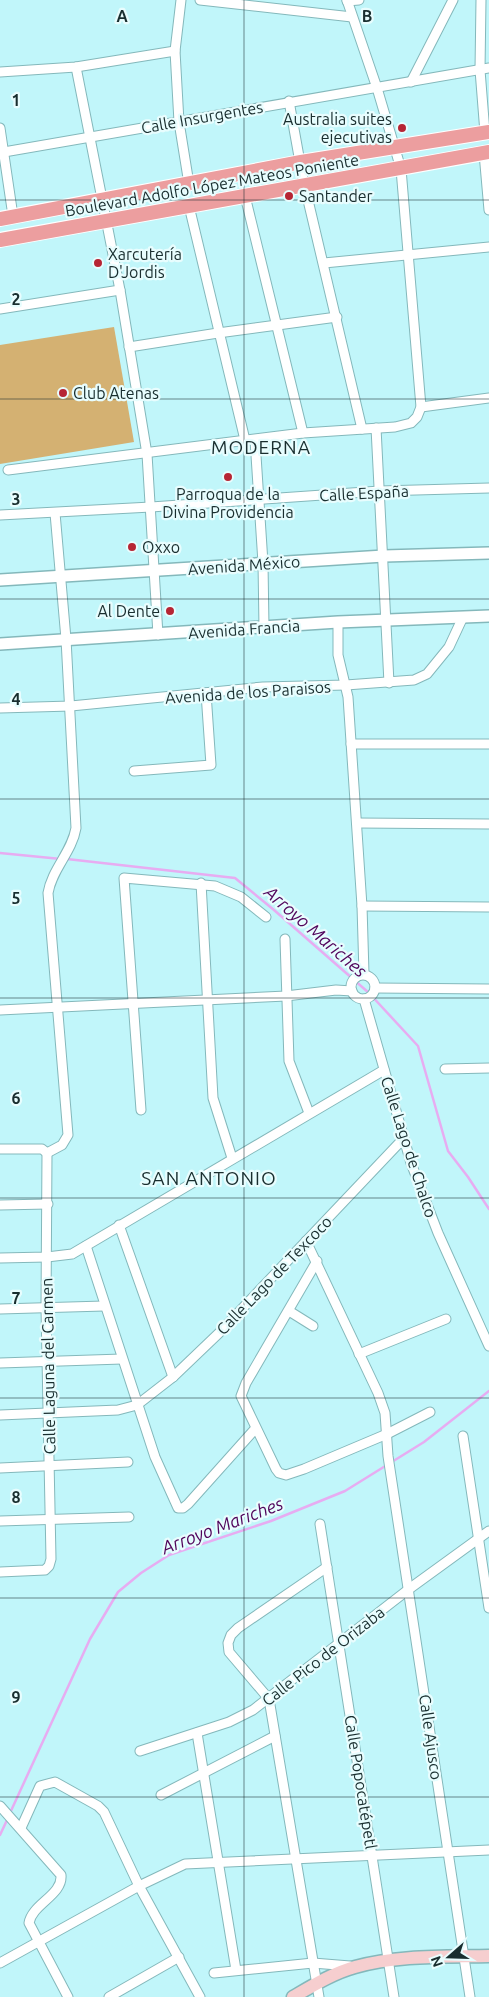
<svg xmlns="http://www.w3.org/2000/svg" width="489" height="1997" viewBox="0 0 489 1997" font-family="Ubuntu,sans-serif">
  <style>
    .garden { fill: #d4b172 }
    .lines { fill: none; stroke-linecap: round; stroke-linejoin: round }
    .stream { stroke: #e7acf1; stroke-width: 2.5 }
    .minor-casing { stroke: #84b8bb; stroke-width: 11 }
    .tertiary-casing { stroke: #84b8bb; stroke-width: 14 }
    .secondary-casing { stroke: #84b8bb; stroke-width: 15 }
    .primary-casing { stroke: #fff; stroke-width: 16 }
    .minor { stroke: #fff; stroke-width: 9 }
    .tertiary { stroke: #fff; stroke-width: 11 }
    .secondary { stroke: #f6cecf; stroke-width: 12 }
    .primary { stroke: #ec9e9f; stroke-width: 14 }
    .grid { fill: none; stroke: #192e2f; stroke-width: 1; stroke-opacity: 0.55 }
    .poi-dot { fill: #b62534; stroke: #e8fdfe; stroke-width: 2 }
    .labels { text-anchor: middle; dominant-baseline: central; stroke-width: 4.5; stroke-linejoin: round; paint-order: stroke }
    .street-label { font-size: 16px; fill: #192e2f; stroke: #e8fdfe }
    .poi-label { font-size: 16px; fill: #192e2f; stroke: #e8fdfe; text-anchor: start }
    .water-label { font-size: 18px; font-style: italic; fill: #50045b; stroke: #e8fdfe }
    .quarter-label { font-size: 19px; letter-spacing: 1px; fill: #192e2f; stroke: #e8fdfe }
    .grid-label { font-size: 16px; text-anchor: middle; font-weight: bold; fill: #192e2f; stroke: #e8fdfe; stroke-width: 4.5; stroke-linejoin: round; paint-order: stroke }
  </style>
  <rect width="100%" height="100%" fill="#c1f6fa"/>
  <!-- garden -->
  <path class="garden" d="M 114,327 L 134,442 L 0,464 L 0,345 Z"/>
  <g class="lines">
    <!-- stream -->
    <g class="stream">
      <path d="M 0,853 L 61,859"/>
      <path d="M 67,859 L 235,878 L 274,910 L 369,993 L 418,1046 L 448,1151 L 468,1177 L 489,1209"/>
      <path d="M 10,1813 L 90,1639 L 118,1592 L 141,1573 L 169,1555 L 271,1521 L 345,1491 L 424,1442 L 489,1391"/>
      <path d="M 0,1835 L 8,1818"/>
    </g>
    <!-- minor casing -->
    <g class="minor-casing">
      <g id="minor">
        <path d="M 181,0 L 175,51 L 179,122 L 189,184"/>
        <path d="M 200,0 L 352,17"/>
        <path d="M 481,0 L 480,70 L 485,133"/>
        <path d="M 347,1 L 359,0"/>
        <path d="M 76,67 L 120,290 L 147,454 L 158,635"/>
        <path d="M 0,72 L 76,67 L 175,51"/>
        <path d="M 411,82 L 453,0"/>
        <path d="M 289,101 L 303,179 L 362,429"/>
        <path d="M 0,128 L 13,216"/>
        <path d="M 4,152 L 489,68"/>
        <path d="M 484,153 L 489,210"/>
        <path d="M 245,196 L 303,433"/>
        <path d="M 189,206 L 245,440"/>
        <path d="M 324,263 L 489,247"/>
        <path d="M 0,309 L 120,290"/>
        <path d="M 129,347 L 218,333 L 337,317"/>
        <path d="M 421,407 L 489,398"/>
        <path d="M 376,428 L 389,683"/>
        <path d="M 255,440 L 263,563 L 264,628"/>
        <path d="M 8,470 L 303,433 L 395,427 L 411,423 L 417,417 L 421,407 L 401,169 L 377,88 L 347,0"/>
        <path d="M 0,515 L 151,507 L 380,491 L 489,488"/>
        <path d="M 338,622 L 338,655 L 348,697 L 362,906 L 364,974"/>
        <path d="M 0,708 L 71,706 L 263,687 L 346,685 L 414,680 L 427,674 L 449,647 L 463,617"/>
        <path d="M 351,744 L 489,744"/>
        <path d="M 134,771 L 211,765 L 206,693"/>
        <path d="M 357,823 L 489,824"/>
        <path d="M 201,883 L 213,1098 L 232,1158"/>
        <path d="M 362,906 L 489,907"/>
        <path d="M 285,939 L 289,1061 L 309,1113"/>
        <circle cx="363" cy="987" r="12"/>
        <path d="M 375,988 L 489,989"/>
        <path d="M 364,999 L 411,1163 L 438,1233 L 489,1346"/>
        <path d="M 0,1010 L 286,996 L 336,990 L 352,991"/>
        <path d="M 445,1069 L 489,1068"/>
        <path d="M 141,1110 L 124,878 L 215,886 L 241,897 L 266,917"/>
        <path d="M 0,1149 L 42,1149 L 47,1153"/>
        <path d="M 47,1153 L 62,1145 L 68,1135 L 48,893 C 52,869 72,852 76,828 L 66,639 L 55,513"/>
        <path d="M 0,1205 L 48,1204"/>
        <path d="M 119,1225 L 173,1377"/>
        <path d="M 306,1241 L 378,1393 L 385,1413 L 388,1456 L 470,1997"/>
        <path d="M 86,1246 L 155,1457 L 178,1508 L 183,1508 L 188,1504 L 255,1429"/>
        <path d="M 0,1258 L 47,1257 L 72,1254 L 384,1070"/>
        <path d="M 317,1261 L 246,1383 L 241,1396 L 276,1469 L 279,1473 L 286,1475 L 304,1469 L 387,1434 L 430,1412"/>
        <path d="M 0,1309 L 104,1306"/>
        <path d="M 289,1311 L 313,1326"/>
        <path d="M 359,1354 L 446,1319"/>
        <path d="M 0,1363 L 122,1359"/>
        <path d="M 0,1415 L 118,1410 L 137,1405 L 173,1377 L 219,1333 L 403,1139"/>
        <path d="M 463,1436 L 489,1608"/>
        <path d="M 0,1468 L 128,1462"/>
        <path d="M 0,1521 L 129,1517"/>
        <path d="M 320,1524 L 394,1997"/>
        <path d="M 0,1572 L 45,1570 L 49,1566 L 51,1559 L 46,1308 L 47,1153"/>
        <path d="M 197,1733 L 236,1970"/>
        <path d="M 140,1751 L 229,1722 L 253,1710 L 409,1589 L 489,1531"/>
        <path d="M 161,1795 L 275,1736"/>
        <path d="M 0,1806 L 61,1875 C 63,1895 32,1904 29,1923 L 68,1997"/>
        <path d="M 21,1828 L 40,1786 L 55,1782 L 98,1806 L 104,1812 L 139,1886 L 200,1997"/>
        <path d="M 0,1963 L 139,1886 L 185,1864 L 489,1850"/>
        <path d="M 214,1973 L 313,1963 L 350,1966"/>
        <path d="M 109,1997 L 179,1957"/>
        <path d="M 319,1997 L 269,1699 L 229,1652 L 228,1643 L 231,1635 L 238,1628 L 327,1567"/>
      </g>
    </g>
    <!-- tertiary casing -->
    <g class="tertiary-casing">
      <g id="tertiary">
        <path d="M 0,580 L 384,556 L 489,553"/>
        <path d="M 0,644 L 338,622 L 489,616"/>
      </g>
    </g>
    <!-- secondary casing -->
    <g class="secondary-casing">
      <path id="secondary" d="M 293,1997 C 312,1986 333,1973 355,1967 C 397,1955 445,1957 489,1956"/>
    </g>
    <!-- primary casing -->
    <g class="primary-casing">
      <g id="primary">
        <path d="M 0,219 L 301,162 L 489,132"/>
        <path d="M 0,240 L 489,152"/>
      </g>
    </g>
    <!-- minor -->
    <use href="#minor" class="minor"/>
    <!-- tertiary -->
    <use href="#tertiary" class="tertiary"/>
    <!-- secondary -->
    <use href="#secondary" class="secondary"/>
    <!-- primary -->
    <use href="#primary" class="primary"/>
  </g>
  <!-- grid -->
  <path class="grid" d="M 244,0 L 244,1997M 0,200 L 489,200M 0,399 L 489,399M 0,599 L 489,599M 0,799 L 489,799M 0,998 L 489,998M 0,1198 L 489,1198M 0,1398 L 489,1398M 0,1598 L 489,1598M 0,1797 L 489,1797"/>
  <!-- markers -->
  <g class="poi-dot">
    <circle cx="402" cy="128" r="5"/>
    <circle cx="289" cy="196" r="5"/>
    <circle cx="98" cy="263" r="5"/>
    <circle cx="63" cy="393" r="5"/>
    <circle cx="228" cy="477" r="5"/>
    <circle cx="132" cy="547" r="5"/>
    <circle cx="170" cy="611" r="5"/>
  </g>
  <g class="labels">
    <!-- street labels -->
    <g class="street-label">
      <text transform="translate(202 117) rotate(-10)">Calle Insurgentes</text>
      <text transform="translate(212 185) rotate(-10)">Boulevard Adolfo López Mateos Poniente</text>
      <text transform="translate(364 493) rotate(-3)">Calle España</text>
      <text transform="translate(244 565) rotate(-4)">Avenida México</text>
      <text transform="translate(244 629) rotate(-4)">Avenida Francia</text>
      <text transform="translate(248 692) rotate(-4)">Avenida de los Paraisos</text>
      <text transform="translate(409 1147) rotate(72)">Calle Lago de Chalco</text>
      <text transform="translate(274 1275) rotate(-46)">Calle Lago de Texcoco</text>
      <text transform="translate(48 1366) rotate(-91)">Calle Laguna del Carmen</text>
      <text transform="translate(323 1656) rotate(-38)">Calle Pico de Orizaba</text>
      <text transform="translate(431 1737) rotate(82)">Calle Ajusco</text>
      <text transform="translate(361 1782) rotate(81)">Calle Popocatépetl</text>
    </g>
    <!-- poi labels -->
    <g class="poi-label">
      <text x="392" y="119" text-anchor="end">Australia suites<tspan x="392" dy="18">ejecutivas</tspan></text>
      <text x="299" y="196">Santander</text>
      <text x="108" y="254">Xarcutería<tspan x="108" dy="18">D'Jordis</tspan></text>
      <text x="73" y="393">Club Atenas</text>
      <text x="228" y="494" text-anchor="middle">Parroqua de la<tspan x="228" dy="18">Divina Providencia</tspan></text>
      <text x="142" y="547">Oxxo</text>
      <text x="160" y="611" text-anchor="end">Al Dente</text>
    </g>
    <!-- water labels -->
    <g class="water-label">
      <text transform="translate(316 931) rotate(41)">Arroyo Mariches</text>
      <text transform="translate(222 1525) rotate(-21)">Arroyo Mariches</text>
    </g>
    <!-- quarter labels -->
    <g class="quarter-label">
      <text x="261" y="447">MODERNA</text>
      <text x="209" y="1178">SAN ANTONIO</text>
    </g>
  </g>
  <g class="grid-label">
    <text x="122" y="22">A</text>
    <text x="367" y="22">B</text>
    <text x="16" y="106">1</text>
    <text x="16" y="305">2</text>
    <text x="16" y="505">3</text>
    <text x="16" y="705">4</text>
    <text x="16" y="904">5</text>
    <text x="16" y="1104">6</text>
    <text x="16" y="1304">7</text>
    <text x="16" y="1503">8</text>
    <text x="16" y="1703">9</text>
  </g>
  <!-- north arrow -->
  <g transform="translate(449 1957) rotate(250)" stroke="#e8fdfe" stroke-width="4" paint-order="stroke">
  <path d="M0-4L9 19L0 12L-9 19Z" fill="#192e2f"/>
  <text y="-8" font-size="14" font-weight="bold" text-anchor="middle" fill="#192e2f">N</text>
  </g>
</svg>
